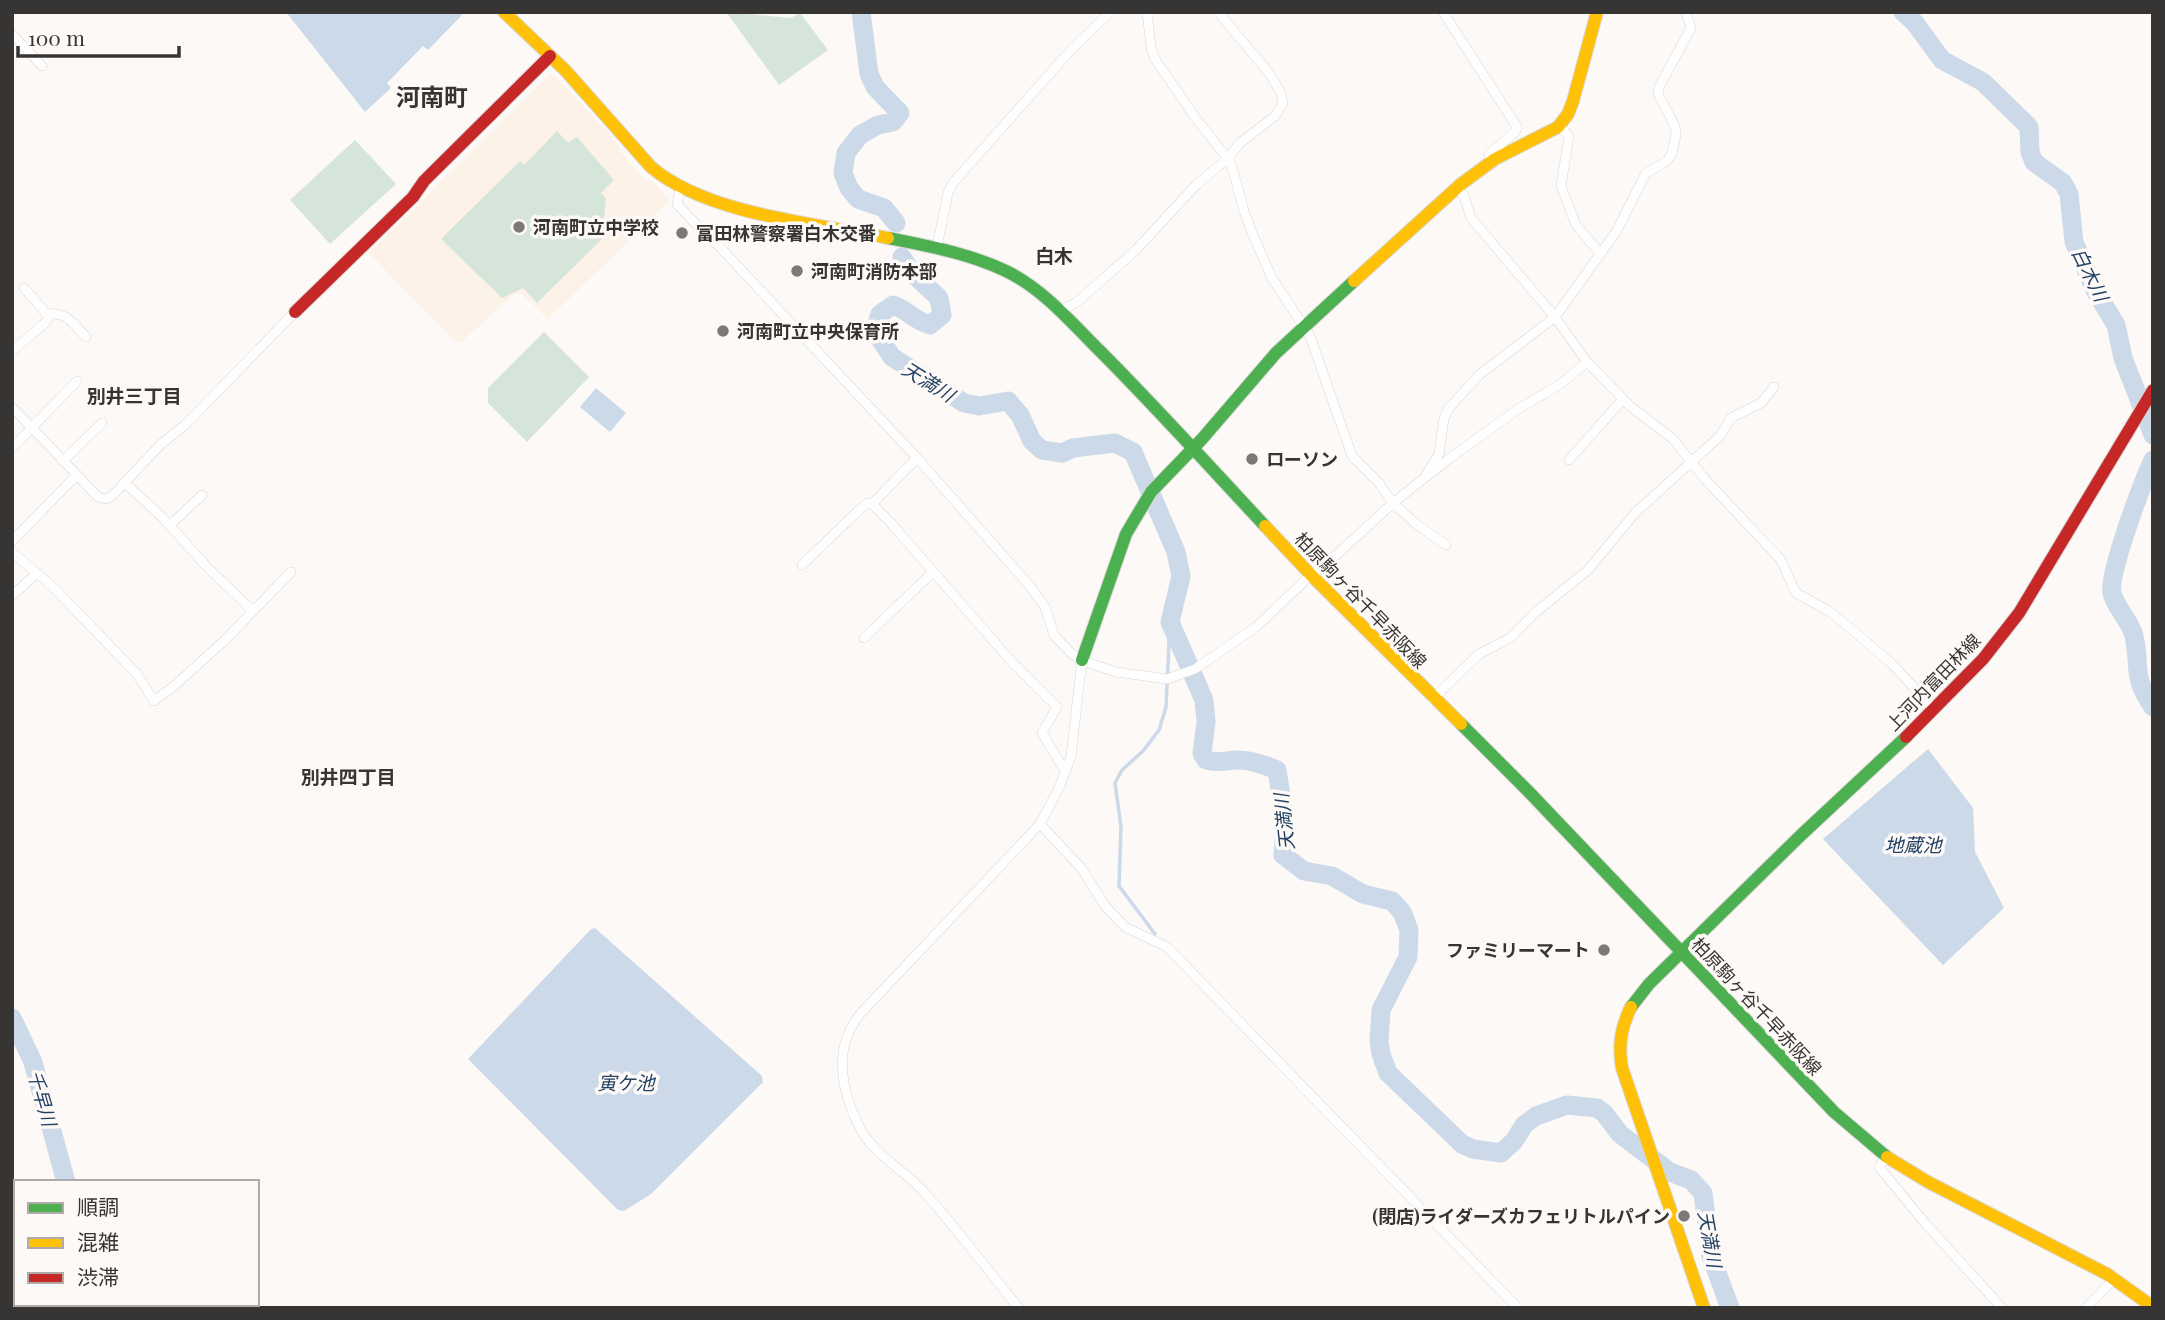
<svg xmlns="http://www.w3.org/2000/svg" width="2165" height="1320" viewBox="0 0 2165 1320" font-family="'Playfair Display','Noto Sans JP',serif">
  <style>
    .education { fill: #fdf2e8 }
    .green { fill: #d6e5da }
    .water { fill: #ccd9e9 }
    .lines { fill: none; stroke-linecap: round; stroke-linejoin: round }
    .stream { stroke: #ccd9e9; stroke-width: 3.5 }
    .river { stroke: #ccd9e9; stroke-width: 19 }
    .street-casing { stroke: #d9d7d5; stroke-width: 10 }
    .fast-casing { stroke: #d9d7d5; stroke-width: 14 }
    .slow-casing { stroke: #d9d7d5; stroke-width: 14 }
    .jam-casing { stroke: #d9d7d5; stroke-width: 14 }
    .street { stroke: #fffefe; stroke-width: 9 }
    .fast { stroke: #4caf50; stroke-width: 12 }
    .slow { stroke: #ffc107; stroke-width: 12 }
    .jam { stroke: #c62828; stroke-width: 12 }
    .poi-dot { fill: #7c7a78; stroke: #fdf9f6; stroke-width: 2.5 }
    .labels { text-anchor: middle; dominant-baseline: central; stroke-width: 7; stroke-linejoin: round; paint-order: stroke }
    .poi-label { font-size: 18px; font-weight: bold; fill: #373534; stroke: #fdf9f6; text-anchor: start }
    .street-label { font-size: 18px; fill: #373534; stroke: #fdf9f6 }
    .neighbourhood-label { font-size: 19px; font-weight: bold; fill: #373534; stroke: #fdf9f6 }
    .water-label { font-size: 19px; font-style: italic; fill: #244265; stroke: #fdf9f6 }
    .district-label { font-size: 24px; font-weight: bold; fill: #373534; stroke: #fdf9f6 }
  </style>
  <rect width="100%" height="100%" fill="#fcf9f7"/>
  <!-- education -->
  <path class="education" d="M 550,74 L 554,75 L 618,143 L 620,151 L 643,178 L 653,181 L 670,201 L 548,319 L 522,294 L 514,294 L 460,343 L 455,342 L 369,253 Z"/>
  <!-- green -->
  <g class="green">
    <path d="M 726,12 L 791,18 L 800,13 L 828,50 L 779,85 Z"/>
    <path d="M 557,131 L 568,143 L 577,137 L 614,180 L 601,193 L 606,199 L 602,239 L 537,303 L 523,288 L 502,298 L 441,239 L 520,161 L 524,165 Z"/>
    <path d="M 355,140 L 396,184 L 330,244 L 290,200 Z"/>
    <path d="M 544,332 L 589,377 L 527,442 L 488,403 L 488,388 Z"/>
  </g>
  <!-- water -->
  <g class="water">
    <path d="M 286,12 L 459,12 L 462,15 L 428,50 L 423,46 L 387,83 L 391,88 L 365,112 Z"/>
    <path d="M 596,388 L 626,413 L 610,432 L 580,407 Z"/>
    <path d="M 1928,749 L 1973,808 L 1975,852 L 2004,908 L 1943,965 L 1823,839 Z"/>
    <path d="M 595,928 L 762,1076 L 763,1082 L 651,1194 L 624,1211 L 618,1210 L 468,1059 L 591,929 Z"/>
  </g>
  <g class="lines">
    <!-- stream -->
    <path class="stream" d="M 1155,934 L 1119,886 L 1121,827 L 1115,783 L 1122,770 L 1143,751 L 1159,730 L 1166,707 L 1170,622"/>
    <!-- river -->
    <g class="river">
      <path d="M 861,12 L 869,74 L 875,87 L 900,113 L 893,122 L 878,125 L 860,135 L 846,153 L 843,173 L 849,188 L 858,199 L 884,208 L 896,223"/>
      <path d="M 1903,12 L 1915,23 L 1942,60 L 1983,82 L 2029,127 L 2030,152 L 2034,162 L 2063,183 L 2069,194 L 2074,242 L 2096,292 L 2116,325 L 2123,358 L 2153,435"/>
      <path d="M 902,257 L 912,273 L 939,298 L 942,315 L 930,325 C 913,320 908,310 893,305 L 880,314 L 875,331 L 892,357 L 964,403 L 979,406 L 1008,401 L 1020,415 L 1032,441 L 1042,450 L 1062,453 L 1073,448 L 1115,443 L 1133,452 L 1176,552 L 1181,576 L 1170,622 L 1204,700 L 1206,722 L 1202,753 L 1206,760 C 1218,764 1227,760 1239,760 C 1252,760 1265,765 1277,770 L 1285,821 L 1283,855 L 1304,871 L 1332,876 L 1363,894 L 1392,901 L 1402,912 L 1409,930 L 1408,957 L 1381,1010 L 1379,1041 L 1381,1054 L 1388,1073 L 1462,1144 L 1473,1149 L 1501,1153 L 1514,1141 L 1524,1125 L 1536,1116 L 1567,1105 L 1597,1108 L 1604,1113 L 1620,1134 L 1670,1172 L 1691,1180 L 1703,1193 L 1711,1256 L 1730,1308"/>
      <path d="M 2153,460 C 2143,481 2108,574 2112,593 C 2116,609 2130,620 2134,636 C 2141,668 2131,675 2153,707"/>
      <path d="M 12,1018 L 33,1062 L 66,1182"/>
      <path d="M 96,1304 L 97,1308"/>
    </g>
    <!-- street casing -->
    <g class="street-casing">
      <g id="street">
        <path d="M 1147,12 L 1151,47 L 1155,59 L 1197,120 L 1231,163 L 1244,211 L 1252,233 L 1272,278 L 1310,336 L 1352,456 L 1379,483 L 1393,503 L 1416,524 L 1446,545"/>
        <path d="M 1443,12 L 1517,127 L 1515,132 L 1489,154 L 1491,162"/>
        <path d="M 12,34 L 42,66"/>
        <path d="M 1559,125 L 1569,136 L 1561,186 L 1576,225 L 1600,253"/>
        <path d="M 1457,188 L 1464,196 L 1471,218 L 1555,317 L 1587,362 L 1630,406 L 1673,439 L 1704,478 L 1781,560 L 1796,593 L 1829,611 L 1857,634 L 1892,664 L 1935,710"/>
        <path d="M 680,189 L 677,204 L 712,241 L 718,245 L 917,458 L 1029,585 L 1045,607 L 1054,635 L 1071,653 L 1083,661 L 1116,672 L 1167,679 L 1195,669 L 1256,627 L 1311,575 L 1320,570 L 1394,502 L 1450,458 L 1518,409 L 1559,385 L 1587,362"/>
        <path d="M 937,247 L 948,193 L 952,184 L 1069,52 L 1110,12"/>
        <path d="M 24,288 L 47,314 C 68,312 72,323 86,337"/>
        <path d="M 1060,311 L 1077,302 L 1135,251 L 1196,185 L 1228,158 L 1240,143 L 1275,116 L 1283,103 L 1281,93 L 1269,73 L 1218,12"/>
        <path d="M 12,351 L 44,324 L 51,314"/>
        <path d="M 12,407 L 98,497 L 106,499 L 112,496 L 160,445 L 186,424 L 295,312"/>
        <path d="M 12,448 L 77,381"/>
        <path d="M 1569,460 L 1623,399"/>
        <path d="M 63,461 L 102,423"/>
        <path d="M 1426,475 L 1439,454 L 1444,418 L 1449,408 L 1479,375 L 1555,317 L 1616,232 L 1646,173 L 1667,161 L 1672,154 L 1676,135 L 1675,126 L 1658,94 L 1659,87 L 1691,28 L 1686,12"/>
        <path d="M 125,483 L 163,518 L 208,568 L 253,611"/>
        <path d="M 872,504 L 890,522 L 1011,661 L 1057,707 L 1042,733 L 1062,766 L 1067,770"/>
        <path d="M 170,525 L 202,495"/>
        <path d="M 12,541 L 77,475"/>
        <path d="M 12,552 L 52,586 L 137,674 L 154,701 L 174,686 L 225,640 L 291,572"/>
        <path d="M 802,565 L 861,508 L 868,503 L 872,504 L 917,458"/>
        <path d="M 12,596 L 37,573"/>
        <path d="M 864,638 L 933,572"/>
        <path d="M 1433,699 L 1479,654 L 1510,638 L 1537,611 L 1588,570 L 1635,513 L 1720,436 L 1731,418 L 1761,403 L 1774,387"/>
        <path d="M 1040,824 L 1082,869 L 1105,906 L 1125,927 L 1167,947 L 1518,1308"/>
        <path d="M 1886,1157 L 1879,1167 L 1925,1223 L 2002,1308"/>
        <path d="M 1019,1308 C 987,1269 957,1229 924,1192 C 908,1174 888,1163 872,1145 C 862,1135 856,1121 851,1108 C 839,1074 837,1042 861,1013 L 1040,824 L 1059,788 L 1071,756 L 1082,660"/>
        <path d="M 2086,1308 L 2114,1279"/>
      </g>
    </g>
    <!-- fast casing -->
    <g class="fast-casing">
      <g id="fast">
        <path d="M 888,238 C 928,246 968,253 1006,271 C 1043,289 1071,322 1099,350 C 1156,407 1210,467 1265,526"/>
        <path d="M 1082,660 L 1126,534 L 1151,492 L 1202,439 L 1276,353 L 1354,281"/>
        <path d="M 1461,724 L 1528,791 L 1834,1112 L 1887,1157"/>
        <path d="M 1631,1007 L 1649,984 L 1799,837 L 1906,737"/>
      </g>
    </g>
    <!-- slow casing -->
    <g class="slow-casing">
      <g id="slow">
        <path d="M 504,12 L 565,70 L 651,167 C 706,214 816,224 888,238"/>
        <path d="M 1354,281 L 1461,184 L 1495,159 L 1558,127 L 1568,114 L 1573,101 L 1597,12"/>
        <path d="M 1265,526 L 1311,575 L 1461,724"/>
        <path d="M 1631,1007 C 1621,1027 1618,1045 1622,1068 L 1704,1308"/>
        <path d="M 1887,1157 L 1928,1182 L 2107,1274 L 2153,1307"/>
      </g>
    </g>
    <!-- jam casing -->
    <g class="jam-casing">
      <g id="jam">
        <path d="M 295,312 L 413,197 L 424,181 L 550,56"/>
        <path d="M 1906,737 L 1983,659 L 2019,613 L 2153,390"/>
      </g>
    </g>
    <!-- street -->
    <use href="#street" class="street"/>
    <!-- fast -->
    <use href="#fast" class="fast"/>
    <!-- slow -->
    <use href="#slow" class="slow"/>
    <!-- jam -->
    <use href="#jam" class="jam"/>
  </g>
  <!-- markers -->
  <g class="poi-dot">
    <circle cx="519" cy="227" r="7"/>
    <circle cx="682" cy="233" r="7"/>
    <circle cx="797" cy="271" r="7"/>
    <circle cx="723" cy="331" r="7"/>
    <circle cx="1252" cy="459" r="7"/>
    <circle cx="1604" cy="950" r="7"/>
    <circle cx="1684" cy="1216" r="7"/>
  </g>
  <g class="labels">
    <!-- poi labels -->
    <g class="poi-label">
      <text x="533" y="227">河南町立中学校</text>
      <text x="696" y="233">富田林警察署白木交番</text>
      <text x="811" y="271">河南町消防本部</text>
      <text x="737" y="331">河南町立中央保育所</text>
      <text x="1266" y="459">ローソン</text>
      <text x="1590" y="950" text-anchor="end">ファミリーマート</text>
      <text x="1670" y="1216" text-anchor="end">(閉店)ライダーズカフェリトルパイン</text>
    </g>
    <!-- street labels -->
    <g class="street-label">
      <text transform="translate(1361 600) rotate(46)">柏原駒ヶ谷千早赤阪線</text>
      <text transform="translate(1933 682) rotate(-46)">上河内富田林線</text>
      <text transform="translate(1757 1006) rotate(47)">柏原駒ヶ谷千早赤阪線</text>
    </g>
    <!-- neighbourhood labels -->
    <g class="neighbourhood-label">
      <text x="1054" y="255">白木</text>
      <text x="134" y="395">別井三丁目</text>
      <text x="348" y="776">別井四丁目</text>
    </g>
    <!-- water labels -->
    <g class="water-label">
      <text transform="translate(2091 274) rotate(64)">白木川</text>
      <text transform="translate(929 381) rotate(32)">天満川</text>
      <text transform="translate(1283 822) rotate(-96)">天満川</text>
      <text x="1913" y="844">地蔵池</text>
      <text x="626" y="1082">寅ケ池</text>
      <text transform="translate(43 1098) rotate(74)">千早川</text>
      <text transform="translate(1711 1239) rotate(80)">天満川</text>
    </g>
    <!-- district labels -->
    <g class="district-label">
      <text x="432" y="96">河南町</text>
    </g>
  </g>
  <!-- border -->
  <rect width="2165" height="1320" fill="none" stroke="#373534" stroke-width="28"/>
  <!-- legend -->
  <rect x="14" y="1180" width="245" height="126" fill="#fdf9f6" stroke="#aeaba8" stroke-width="2"/>
  <rect x="28" y="1203" width="35" height="10" fill="#4caf50" stroke="#aeaba8" stroke-width="2"/>
  <text x="77" y="1215" font-size="21" fill="#373534">順調</text>
  <rect x="28" y="1238" width="35" height="10" fill="#ffc107" stroke="#aeaba8" stroke-width="2"/>
  <text x="77" y="1250" font-size="21" fill="#373534">混雑</text>
  <rect x="28" y="1273" width="35" height="10" fill="#c62828" stroke="#aeaba8" stroke-width="2"/>
  <text x="77" y="1285" font-size="21" fill="#373534">渋滞</text>
  <!-- scale -->
  <path d="M18 46v10h161v-10" fill="none" stroke="#373534" stroke-width="3.5"/>
  <text x="28" y="46" font-size="21" fill="#373534" stroke="#fdf9f6" stroke-width="5" paint-order="stroke">100 m</text>
</svg>
